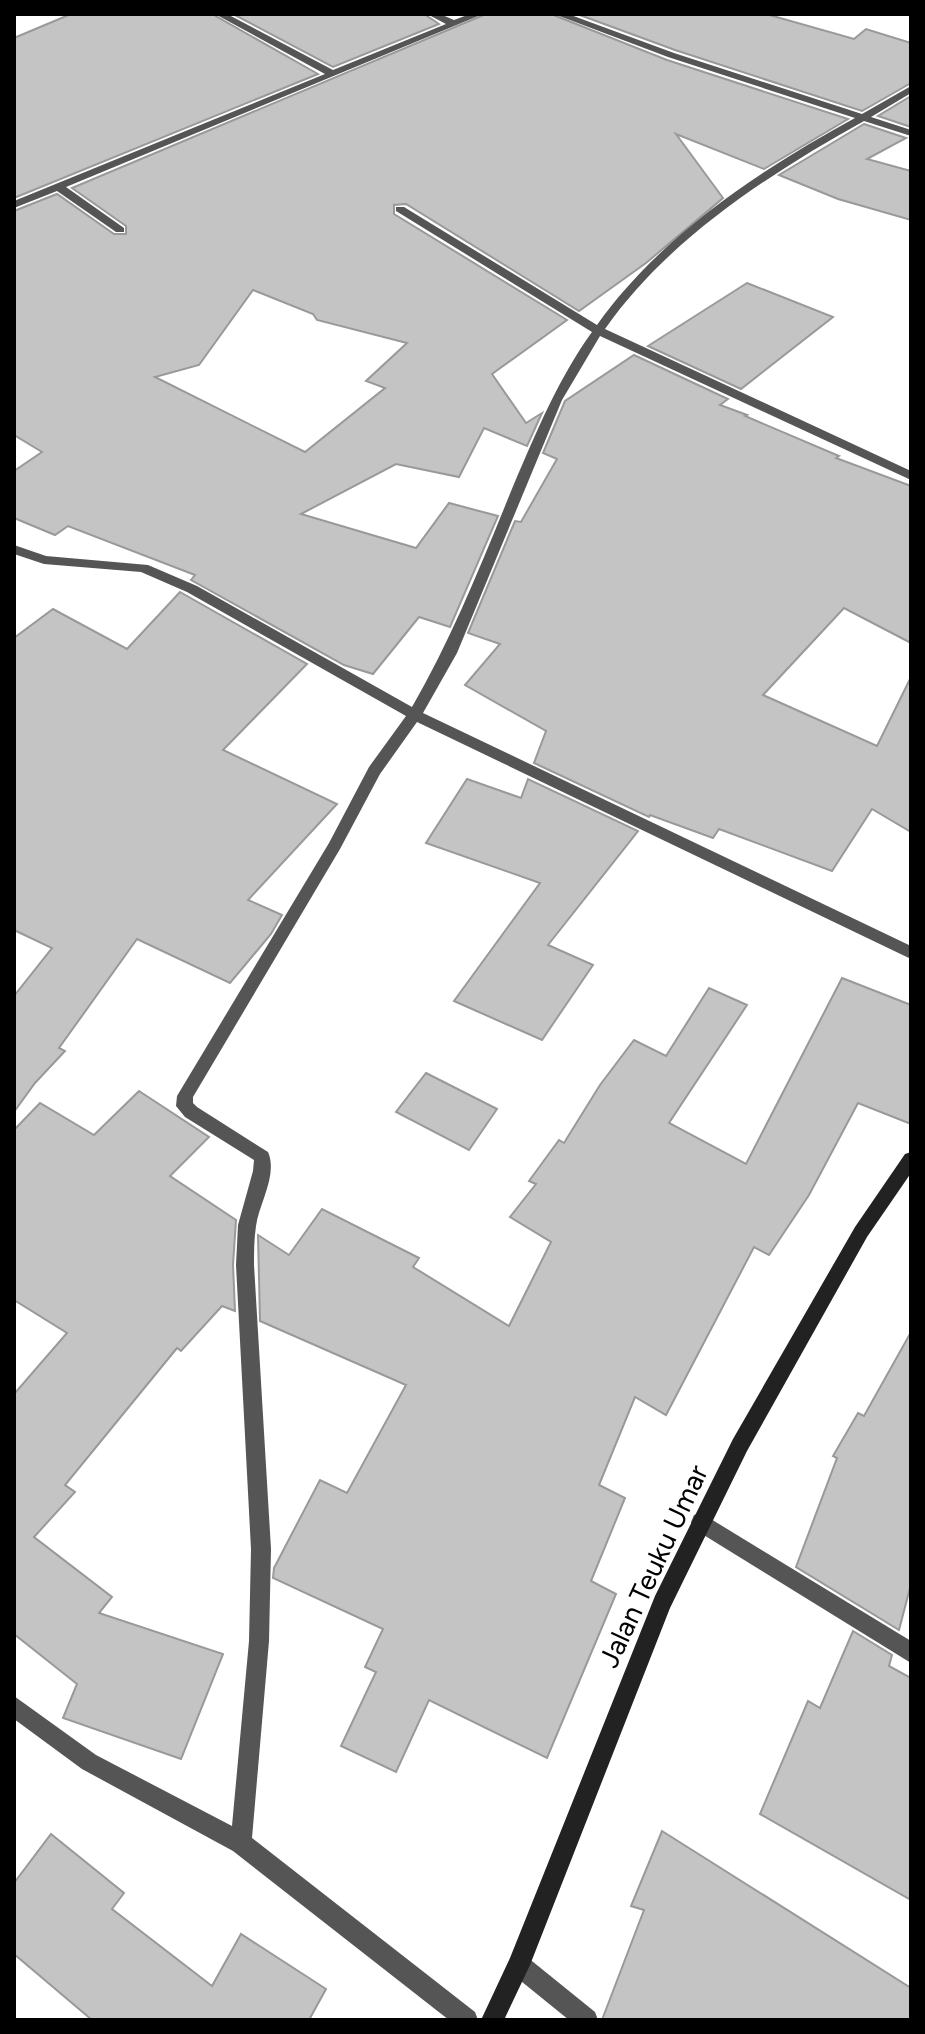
<svg xmlns="http://www.w3.org/2000/svg" width="925" height="2034" viewBox="0 0 925 2034" font-family="Figtree,sans-serif">
  <style>
    .building { fill: #c4c4c4; stroke: #999; stroke-width: 2; fill-rule: evenodd }
    .lines { fill: none; stroke-linecap: round; stroke-linejoin: round }
    .minor { fill: #555; fill-rule: evenodd }
    .secondary { fill: #222; fill-rule: evenodd }
    .labels { text-anchor: middle; dominant-baseline: central; stroke-width: 6; stroke-linejoin: round; paint-order: stroke }
    .near-street-label { font-size: 28px; fill: #000; stroke: #fff }
  </style>
  <rect width="100%" height="100%" fill="#fff"/>
  <!-- building -->
  <g class="building">
    <path d="M 71,14 L 212,14 L 318,74 L 14,198 L 14,38 Z"/>
    <path d="M 233,14 L 424,14 L 439,24 L 333,67 Z"/>
    <path d="M 486,14 L 551,14 L 667,60 L 848,119 L 764,169 L 676,134 L 723,198 L 646,263 L 579,311 L 406,204 L 394,205 L 394,214 L 567,320 L 492,374 L 526,423 L 542,413 L 527,446 L 484,428 L 459,477 L 396,464 L 301,514 L 416,548 L 449,503 L 498,516 L 450,627 L 419,617 L 373,674 L 344,665 L 191,580 L 195,575 L 68,526 L 55,535 L 14,518 L 14,471 L 42,452 L 14,435 L 14,211 L 57,194 L 114,234 L 126,234 L 126,226 L 72,188 ZM 253,290 L 313,314 L 317,320 L 407,343 L 366,381 L 385,388 L 305,452 L 155,377 L 199,365 Z"/>
    <path d="M 577,14 L 766,14 L 854,39 L 866,29 L 911,43 L 911,83 L 862,111 L 675,50 Z"/>
    <path d="M 911,96 L 911,127 L 878,116 Z"/>
    <path d="M 864,124 L 906,138 L 867,159 L 911,171 L 911,220 L 838,199 L 779,175 Z"/>
    <path d="M 747,283 L 833,317 L 741,389 L 648,346 Z"/>
    <path d="M 634,355 L 728,399 L 720,405 L 747,415 L 745,416 L 839,456 L 836,458 L 911,486 L 911,643 L 844,608 L 763,695 L 877,746 L 911,677 L 911,832 L 872,809 L 832,871 L 719,829 L 713,838 L 650,815 L 649,817 L 534,763 L 546,731 L 465,685 L 500,644 L 468,633 L 515,521 L 521,522 L 557,459 L 543,453 L 565,401 Z"/>
    <path d="M 180,592 L 307,664 L 223,750 L 337,804 L 248,900 L 282,915 L 271,934 L 230,983 L 137,939 L 59,1048 L 65,1051 L 35,1083 L 14,1112 L 14,996 L 52,948 L 14,930 L 14,638 L 53,609 L 127,649 Z"/>
    <path d="M 467,779 L 521,798 L 528,779 L 638,831 L 548,945 L 593,965 L 542,1040 L 454,1001 L 540,883 L 426,843 Z"/>
    <path d="M 842,978 L 911,1005 L 911,1124 L 858,1103 L 809,1195 L 769,1255 L 754,1247 L 666,1415 L 635,1397 L 599,1485 L 625,1498 L 591,1581 L 616,1594 L 547,1758 L 429,1700 L 396,1772 L 341,1746 L 376,1672 L 365,1667 L 383,1629 L 273,1578 L 274,1568 L 320,1480 L 347,1493 L 406,1385 L 260,1321 L 258,1235 L 289,1255 L 322,1209 L 419,1258 L 413,1267 L 509,1326 L 551,1242 L 510,1217 L 536,1184 L 529,1181 L 559,1140 L 564,1143 L 600,1085 L 634,1040 L 666,1056 L 709,988 L 747,1005 L 669,1123 L 746,1164 Z"/>
    <path d="M 426,1073 L 497,1109 L 469,1150 L 396,1112 Z"/>
    <path d="M 139,1091 L 209,1137 L 170,1176 L 236,1220 L 233,1265 L 235,1311 L 222,1306 L 181,1351 L 177,1348 L 65,1485 L 75,1492 L 34,1537 L 112,1597 L 99,1613 L 223,1654 L 181,1759 L 63,1718 L 77,1684 L 14,1634 L 14,1394 L 67,1333 L 14,1300 L 14,1130 L 40,1103 L 94,1135 Z"/>
    <path d="M 911,1332 L 911,1584 L 899,1630 L 796,1567 L 837,1458 L 833,1456 L 858,1413 L 864,1416 Z"/>
    <path d="M 853,1631 L 892,1655 L 889,1666 L 911,1678 L 911,1900 L 760,1814 L 808,1701 L 820,1708 Z"/>
    <path d="M 662,1831 L 911,1988 L 911,2020 L 602,2020 L 644,1910 L 631,1906 Z"/>
    <path d="M 51,1834 L 124,1893 L 112,1909 L 212,1986 L 241,1934 L 326,1989 L 309,2020 L 92,2020 L 14,1954 L 14,1883 Z"/>
  </g>
  <g class="lines">
    <!-- minor -->
    <g class="minor">
      <path d="M 215,14 L 227,14 L 333,70 L 446,24 L 427,14 L 440,14 L 454,20 L 470,14 L 483,14 L 66,187 L 124,228 L 124,232 L 116,232 L 57,191 L 14,208 L 14,201 L 325,74 Z"/>
      <path d="M 554,14 L 568,14 L 674,53 L 862,114 L 911,86 L 911,93 L 871,117 L 911,130 L 911,136 L 864,121 C 769,174 668,239 605,329 L 911,471 L 911,480 L 600,336 L 562,400 L 457,653 L 423,713 L 911,946 L 911,959 L 417,722 L 380,774 L 340,849 L 193,1097 L 193,1103 L 197,1107 L 268,1152 C 278,1175 259,1203 256,1226 C 254,1239 254,1252 254,1265 L 271,1549 L 269,1641 L 252,1838 L 475,2012 L 478,2020 L 449,2020 L 233,1851 L 82,1769 L 14,1719 L 14,1696 L 96,1755 L 232,1826 L 249,1641 L 251,1549 L 236,1265 L 238,1225 L 253,1171 L 254,1160 L 185,1117 L 176,1106 L 177,1096 L 329,843 L 369,767 L 406,716 L 187,592 L 141,572 L 44,564 L 14,554 L 14,545 L 46,556 L 148,565 L 197,586 L 412,707 C 453,636 483,560 514,484 C 537,431 558,379 592,332 L 396,211 L 396,207 L 404,207 L 597,325 C 660,236 760,170 855,118 L 668,57 Z"/>
      <path d="M 701,1513 L 911,1641 L 911,1663 L 694,1529 L 691,1522 L 694,1515 Z"/>
      <path d="M 519,1954 L 527,1957 L 595,2012 L 598,2020 L 569,2020 L 511,1973 L 508,1965 L 511,1957 Z"/>
    </g>
    <!-- secondary -->
    <path class="secondary" d="M 911,1152 L 911,1173 L 867,1237 L 747,1451 L 670,1608 L 530,1965 L 504,2020 L 481,2020 L 510,1958 L 655,1596 L 733,1439 L 855,1227 L 905,1154 Z"/>
  </g>
  <g class="labels">
    <!-- near-street labels -->
    <g class="near-street-label">
      <text transform="translate(653 1566) rotate(-65)">Jalan Teuku Umar</text>
    </g>
  </g>
  <!-- border -->
  <rect width="925" height="2034" fill="none" stroke="#000000" stroke-width="32"/>
</svg>
